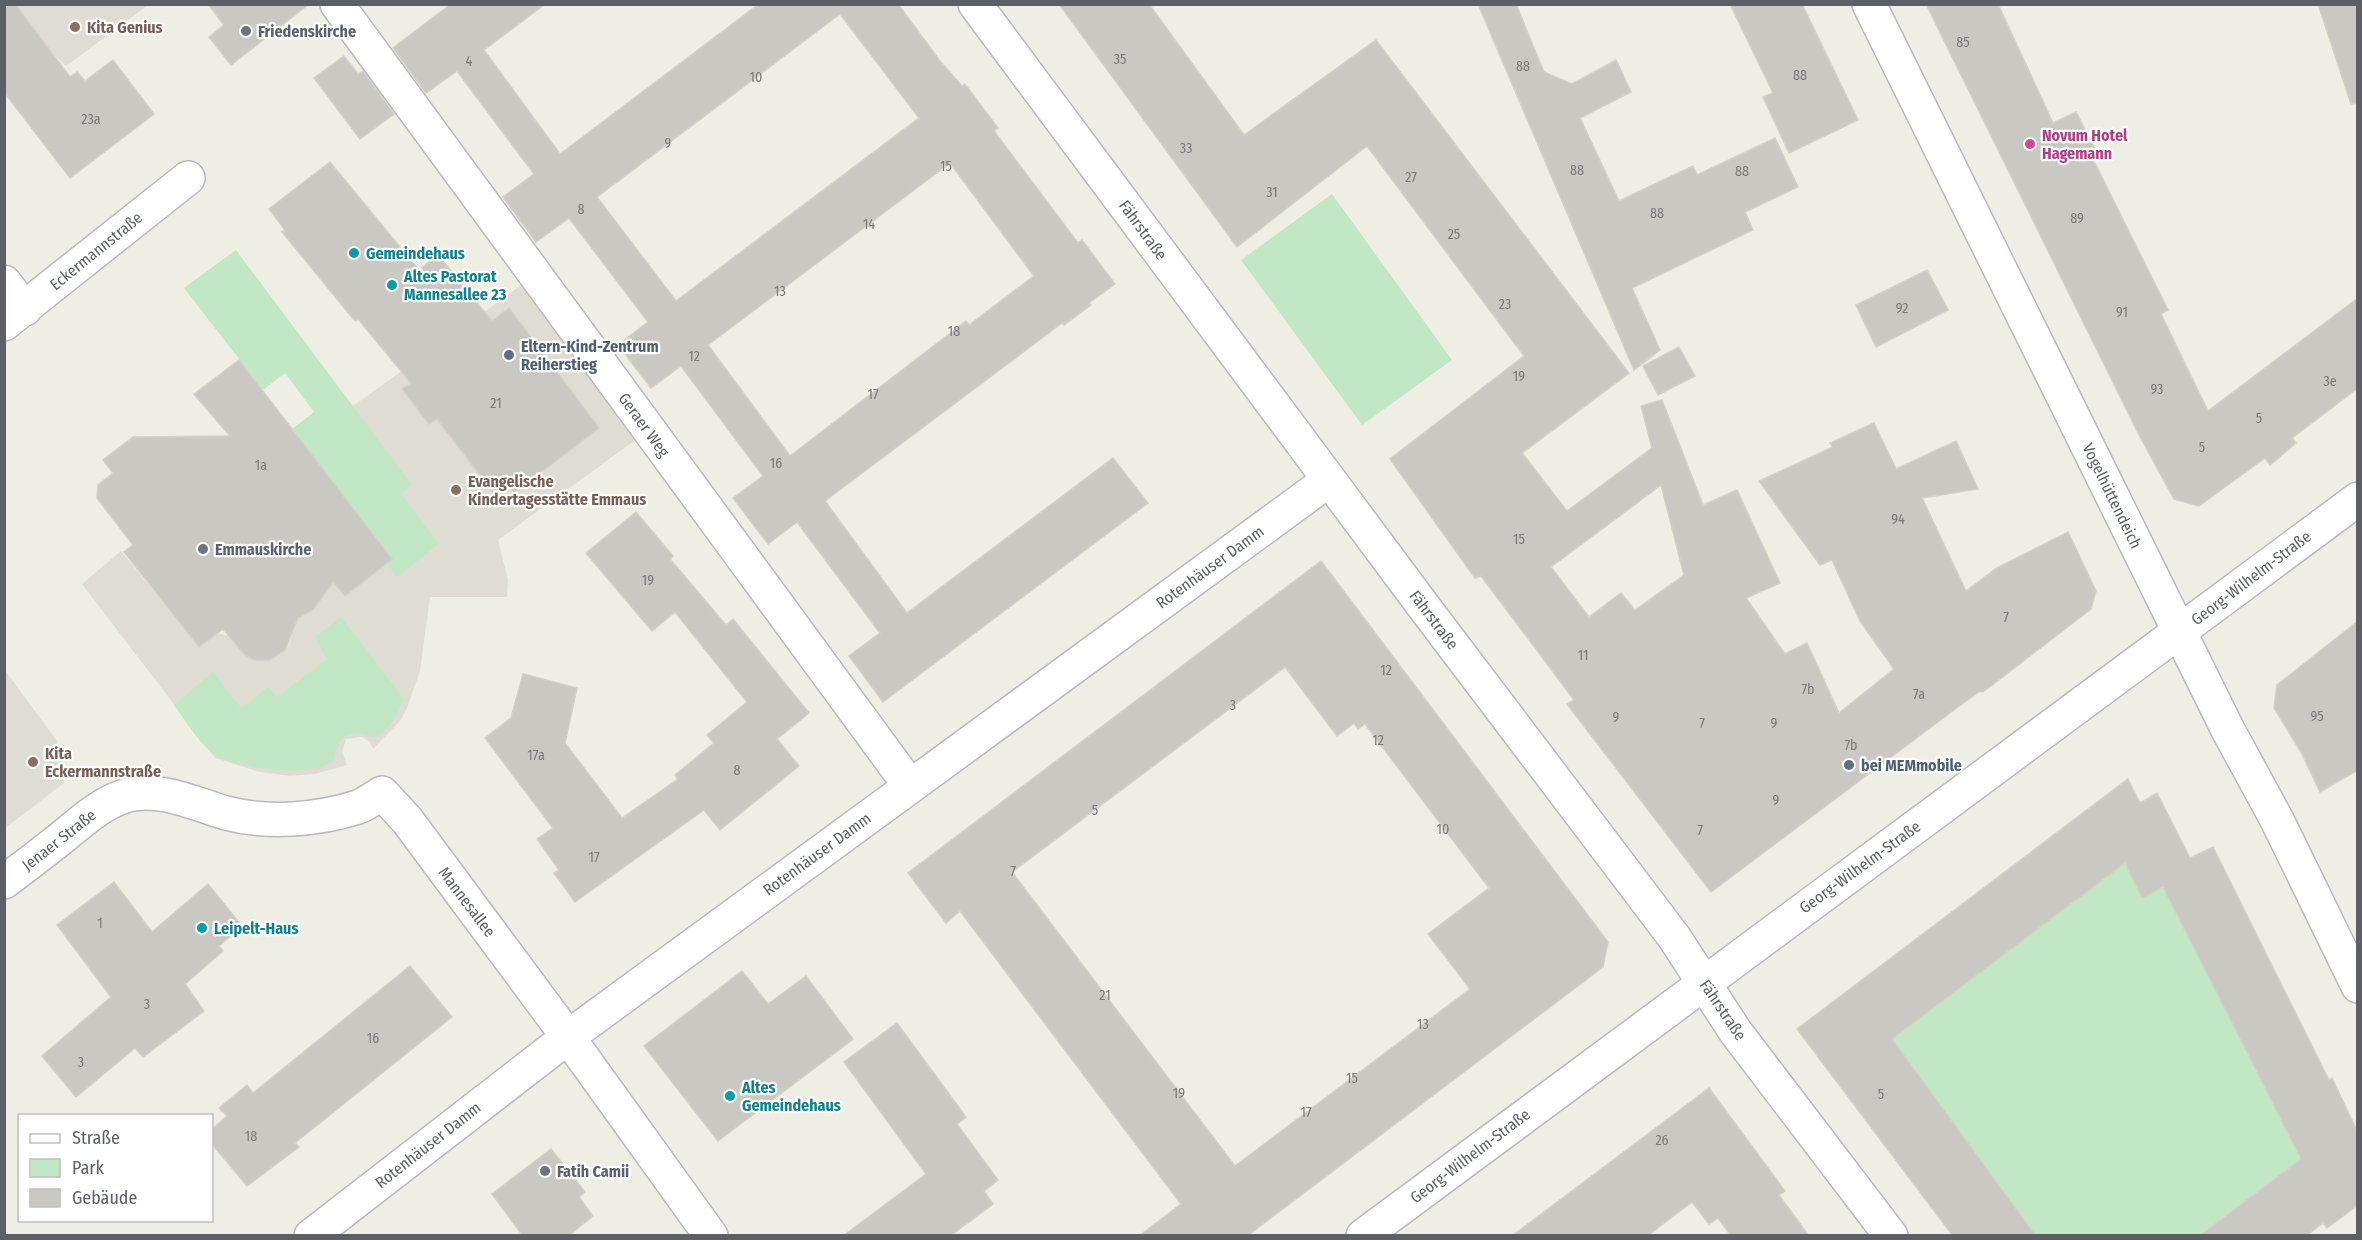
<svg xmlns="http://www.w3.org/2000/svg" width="2362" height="1240" viewBox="0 0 2362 1240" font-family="'Fira Sans Condensed',sans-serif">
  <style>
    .education { fill: #dfddd3 }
    .green { fill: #c1e7c4 }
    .building { fill: #cac8c2; stroke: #d4d0c3; stroke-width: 1.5; fill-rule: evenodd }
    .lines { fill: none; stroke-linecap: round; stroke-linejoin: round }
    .minor-casing { stroke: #b7b9bf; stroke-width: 36 }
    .minor { stroke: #fff; stroke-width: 33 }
    .education-dot { fill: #8d6e63; stroke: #fff; stroke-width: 2 }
    .worship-dot { fill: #6b7280; stroke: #fff; stroke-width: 2 }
    .hotel-dot { fill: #d1479c; stroke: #fff; stroke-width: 2 }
    .culture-dot { fill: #0f9aa8; stroke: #fff; stroke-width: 2 }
    .service-dot { fill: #5c6f8a; stroke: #fff; stroke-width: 2 }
    .labels { text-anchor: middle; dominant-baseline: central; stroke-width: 4.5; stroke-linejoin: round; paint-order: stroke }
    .number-label { font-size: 14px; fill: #78797c }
    .education-label { font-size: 16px; font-weight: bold; fill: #785e54; stroke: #fff; text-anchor: start }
    .worship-label { font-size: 16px; font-weight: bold; fill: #5b616d; stroke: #fff; text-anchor: start }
    .hotel-label { font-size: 16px; font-weight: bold; fill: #b23c85; stroke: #fff; text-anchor: start }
    .street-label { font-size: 16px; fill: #5c5f65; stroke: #fff }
    .culture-label { font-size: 16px; font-weight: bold; fill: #0d838f; stroke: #fff; text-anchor: start }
    .service-label { font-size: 16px; font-weight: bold; fill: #4e5e75; stroke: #fff; text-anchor: start }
  </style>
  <rect width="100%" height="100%" fill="#efeee5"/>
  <!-- education -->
  <g class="education">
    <path d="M 15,5 L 148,5 L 66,66 L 49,50 Z"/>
    <path d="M 530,279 L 645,433 L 498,540 L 508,580 L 507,597 L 430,597 L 420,671 L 407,708 L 400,721 L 373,749 L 370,742 L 362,737 L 346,739 L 342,752 L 347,765 L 315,774 L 290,776 L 260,772 L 215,758 L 82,584 L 121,551 L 199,647 L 217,633 L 229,636 L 254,659 L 270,660 L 280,654 L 289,645 L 292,635 L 291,624 L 286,614 L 308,612 L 317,604 L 316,563 L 345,596 L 394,557 L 307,439 Z"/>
    <path d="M 4,669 L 57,741 L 64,783 L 5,828 Z"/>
  </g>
  <!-- green -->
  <g class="green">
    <path d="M 1332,194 L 1452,360 L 1362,425 L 1241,260 Z"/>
    <path d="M 236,250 L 412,485 L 401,494 L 439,544 L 397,577 L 387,564 L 392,559 L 292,429 L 314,412 L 285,373 L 263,390 L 184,288 Z"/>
    <path d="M 341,617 L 404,699 C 397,716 391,727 376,738 C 361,732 344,729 337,747 C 335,753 336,759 330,763 C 310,778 229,768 211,752 C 196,739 185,720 174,705 L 213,672 L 241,708 L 268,687 L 277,697 L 327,659 L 315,637 Z"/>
    <path d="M 2125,863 L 2142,898 L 2163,887 L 2300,1157 L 2315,1174 L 2291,1166 L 2199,1235 L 2036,1235 L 1892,1039 Z"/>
  </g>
  <!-- building -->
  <g class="building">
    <path d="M 4,4 L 15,4 L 70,77 L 77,72 L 85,81 L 113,60 L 154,114 L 70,178 L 4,92 Z"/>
    <path d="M 208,4 L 309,4 L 231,65 L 209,37 L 224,25 Z"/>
    <path d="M 451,4 L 545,4 L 484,50 L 560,154 L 759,4 L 898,4 L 940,61 L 962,86 L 965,84 L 998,128 L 994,131 L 1078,243 L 1082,240 L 1115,284 L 1089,303 L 1091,305 L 1064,325 L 1062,323 L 825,501 L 907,613 L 1113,458 L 1148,503 L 883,702 L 849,656 L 880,633 L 797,522 L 768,544 L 733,498 L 763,476 L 681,366 L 651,388 L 618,345 L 648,322 L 569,218 L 536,242 L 503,197 L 534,174 L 457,71 L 426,93 L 393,48 ZM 840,14 L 919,118 L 676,301 L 597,197 ZM 950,163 L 1034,276 L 969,325 L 966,321 L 790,456 L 708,345 Z"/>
    <path d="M 1059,4 L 1149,4 L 1244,135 L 1376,40 L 1629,373 L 1522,453 L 1567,511 L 1652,448 L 1641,406 L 1662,400 L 1703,505 L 1737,490 L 1780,583 L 1746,598 L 1785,654 L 1807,643 L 1839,713 L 1894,669 L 1860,621 L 1832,560 L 1820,565 L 1759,481 L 1833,447 L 1830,443 L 1874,423 L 1896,469 L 1956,441 L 1978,489 L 1922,498 L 1966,591 L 1997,568 L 2068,532 L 2096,591 L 2091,609 L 1983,692 L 1980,691 L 1958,707 L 1711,892 L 1567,704 L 1574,700 L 1542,657 L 1481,576 L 1475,578 L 1390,459 L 1524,356 L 1367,146 L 1237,247 ZM 1661,485 L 1684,575 L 1635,610 L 1621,593 L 1589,617 L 1551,567 Z"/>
    <path d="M 1478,4 L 1516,4 L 1544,72 L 1572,84 L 1616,60 L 1631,92 L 1580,118 L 1619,201 L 1693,166 L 1697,175 L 1775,138 L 1798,187 L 1745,212 L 1753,230 L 1632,288 L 1660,350 L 1634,370 Z"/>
    <path d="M 1730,4 L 1802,4 L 1858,120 L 1789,153 L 1763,97 L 1773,93 Z"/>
    <path d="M 1926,4 L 1998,4 L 2053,123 L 2076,112 L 2095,149 L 2090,153 L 2168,310 L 2161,314 L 2208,411 L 2358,298 L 2358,388 L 2292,438 L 2296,443 L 2270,465 L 2265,458 L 2199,506 L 2174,499 L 2139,435 Z"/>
    <path d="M 2318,4 L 2358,4 L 2358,103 L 2351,104 Z"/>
    <path d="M 344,56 L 358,74 L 363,71 L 394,114 L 360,139 L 314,78 Z"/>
    <path d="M 330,162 L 419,270 L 438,255 L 492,321 L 509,308 L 599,428 L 515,492 L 509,486 L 496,496 L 437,419 L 429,424 L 402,389 L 411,383 L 358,319 L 355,321 L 282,232 L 285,230 L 269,209 Z"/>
    <path d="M 1927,270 L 1948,310 L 1876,347 L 1856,305 Z"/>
    <path d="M 1679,347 L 1695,376 L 1658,395 L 1643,366 Z"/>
    <path d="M 239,360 L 392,559 L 345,596 L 333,582 L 313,610 L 298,618 L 285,650 L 270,660 L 254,660 L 245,655 L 223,629 L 199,647 L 124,552 L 133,545 L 97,498 L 98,485 L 113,473 L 103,460 L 133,437 L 230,436 L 194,394 Z"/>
    <path d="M 636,512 L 673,556 L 670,559 L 726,625 L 733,619 L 809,713 L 777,739 L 799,766 L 720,830 L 704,810 L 575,902 L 554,873 L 559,870 L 537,839 L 553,828 L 485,738 L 511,718 L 523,674 L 577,688 L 565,743 L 622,818 L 678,779 L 675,775 L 714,743 L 707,735 L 747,702 L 675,612 L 652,631 L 586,553 Z"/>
    <path d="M 1321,561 L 1608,942 L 1603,967 L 1247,1236 L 1139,1236 L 1181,1204 L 960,911 L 946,923 L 908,873 ZM 1285,667 L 1337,736 L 1354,723 L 1358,729 L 1365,724 L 1489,888 L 1428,934 L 1470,989 L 1235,1166 L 1012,872 Z"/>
    <path d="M 2358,621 L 2358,770 L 2320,792 L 2301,752 L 2274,708 L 2277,685 Z"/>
    <path d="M 2128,779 L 2140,803 L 2157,793 L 2190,858 L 2213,847 L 2329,1080 L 2332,1078 L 2358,1133 L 2358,1205 L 2327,1228 L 2323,1223 L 2306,1236 L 2199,1236 L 2301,1159 L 2163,887 L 2142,898 L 2125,863 L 1892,1039 L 2036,1236 L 1953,1236 L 1797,1029 Z"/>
    <path d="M 114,882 L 152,932 L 208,884 L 242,926 L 219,946 L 223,951 L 185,984 L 204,1011 L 143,1057 L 135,1048 L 76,1097 L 42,1056 L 111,997 L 57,925 Z"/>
    <path d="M 410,966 L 452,1017 L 295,1143 L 299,1147 L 247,1186 L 212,1144 L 212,1129 L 227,1116 L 219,1108 L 247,1085 L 253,1093 Z"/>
    <path d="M 742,971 L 768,1004 L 806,976 L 853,1039 L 718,1141 L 644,1046 Z"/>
    <path d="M 897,1023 L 966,1117 L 957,1124 L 998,1180 L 984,1191 L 993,1204 L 950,1236 L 843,1236 L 926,1174 L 844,1062 Z"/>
    <path d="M 1709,1088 L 1785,1191 L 1779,1195 L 1809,1236 L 1731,1236 L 1718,1218 L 1709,1224 L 1692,1202 L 1647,1236 L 1512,1236 Z"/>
    <path d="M 551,1149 L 585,1192 L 579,1197 L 593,1216 L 568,1236 L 523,1236 L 492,1194 Z"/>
  </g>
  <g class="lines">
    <!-- minor casing -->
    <g class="minor-casing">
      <g id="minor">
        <path d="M 337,4 L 910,786"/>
        <path d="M 975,4 L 1424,607 L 1674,937 L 1735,1031 L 1891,1236"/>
        <path d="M 1869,4 L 2228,730 L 2277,820 L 2358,986"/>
        <path d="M 4,282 L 25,309"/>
        <path d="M 4,324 L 188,178"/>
        <path d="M 4,882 C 23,868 41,854 59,840 C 80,823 102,802 128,795 C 161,787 195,804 226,813 C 268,824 317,820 358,807 C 366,804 374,798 382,793 L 407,820 L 568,1037 L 711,1236"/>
        <path d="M 311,1236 L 568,1037 L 1329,480"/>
        <path d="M 1363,1236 L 2358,499"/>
      </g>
    </g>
    <!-- minor -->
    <use href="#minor" class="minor"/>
  </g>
  <!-- markers -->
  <g class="education-dot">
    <circle cx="75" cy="27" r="6"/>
    <circle cx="456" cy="490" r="6"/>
    <circle cx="33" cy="762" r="6"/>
  </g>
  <g class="worship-dot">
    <circle cx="246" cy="31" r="6"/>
    <circle cx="203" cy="549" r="6"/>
    <circle cx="545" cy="1171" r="6"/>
  </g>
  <circle class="hotel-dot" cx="2030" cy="144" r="6"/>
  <g class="culture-dot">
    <circle cx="354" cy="253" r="6"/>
    <circle cx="392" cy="285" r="6"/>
    <circle cx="202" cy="928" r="6"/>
    <circle cx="730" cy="1096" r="6"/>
  </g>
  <g class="service-dot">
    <circle cx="509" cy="355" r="6"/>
    <circle cx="1849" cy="765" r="6"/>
  </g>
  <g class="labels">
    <!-- number labels -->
    <g class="number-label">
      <text x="1963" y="42">85</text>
      <text x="1120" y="59">35</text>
      <text x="469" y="61">4</text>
      <text x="1523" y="66">88</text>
      <text x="1800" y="75">88</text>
      <text x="756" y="77">10</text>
      <text x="91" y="119">23a</text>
      <text x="668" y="143">9</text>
      <text x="1186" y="148">33</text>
      <text x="946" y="166">15</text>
      <text x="1577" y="170">88</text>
      <text x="1742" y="171">88</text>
      <text x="1411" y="177">27</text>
      <text x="1272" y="192">31</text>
      <text x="581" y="209">8</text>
      <text x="1657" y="213">88</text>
      <text x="2077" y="218">89</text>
      <text x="869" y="224">14</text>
      <text x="1454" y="234">25</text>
      <text x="780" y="291">13</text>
      <text x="1505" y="304">23</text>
      <text x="1902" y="308">92</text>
      <text x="2122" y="312">91</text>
      <text x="954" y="331">18</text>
      <text x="694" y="356">12</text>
      <text x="1519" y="376">19</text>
      <text x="2330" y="381">3e</text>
      <text x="2157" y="389">93</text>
      <text x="873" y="394">17</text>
      <text x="496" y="403">21</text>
      <text x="2259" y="418">5</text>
      <text x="2202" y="447">5</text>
      <text x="776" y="463">16</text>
      <text x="261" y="465">1a</text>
      <text x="1898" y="519">94</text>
      <text x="1519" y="539">15</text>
      <text x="648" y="580">19</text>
      <text x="2006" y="617">7</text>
      <text x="1583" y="655">11</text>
      <text x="1386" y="670">12</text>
      <text x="1808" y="689">7b</text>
      <text x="1919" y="694">7a</text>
      <text x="1233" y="705">3</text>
      <text x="2317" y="716">95</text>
      <text x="1616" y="717">9</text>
      <text x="1702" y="723">7</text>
      <text x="1774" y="723">9</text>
      <text x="1378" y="740">12</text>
      <text x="1851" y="745">7b</text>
      <text x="536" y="755">17a</text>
      <text x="737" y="770">8</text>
      <text x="1776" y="800">9</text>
      <text x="1095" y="810">5</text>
      <text x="1443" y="829">10</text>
      <text x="1700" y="830">7</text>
      <text x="594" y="857">17</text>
      <text x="1013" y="871">7</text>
      <text x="100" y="923">1</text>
      <text x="1105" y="995">21</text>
      <text x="147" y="1004">3</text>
      <text x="1423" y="1024">13</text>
      <text x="373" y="1038">16</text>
      <text x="81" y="1062">3</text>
      <text x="1352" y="1078">15</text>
      <text x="1179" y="1093">19</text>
      <text x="1881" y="1094">5</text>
      <text x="1306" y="1112">17</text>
      <text x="251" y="1136">18</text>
      <text x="1662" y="1140">26</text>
    </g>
    <!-- education labels -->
    <g class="education-label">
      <text x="87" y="27">Kita Genius</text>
      <text x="468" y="481">Evangelische<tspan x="468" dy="18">Kindertagesstätte Emmaus</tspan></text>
      <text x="45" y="753">Kita<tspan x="45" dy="18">Eckermannstraße</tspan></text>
    </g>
    <!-- worship labels -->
    <g class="worship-label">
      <text x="258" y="31">Friedenskirche</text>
      <text x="215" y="549">Emmauskirche</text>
      <text x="557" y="1171">Fatih Camii</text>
    </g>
    <!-- hotel labels -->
    <g class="hotel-label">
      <text x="2042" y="135">Novum Hotel<tspan x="2042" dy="18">Hagemann</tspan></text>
    </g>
    <!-- street labels -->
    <g class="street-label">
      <text transform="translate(1143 230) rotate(54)">Fährstraße</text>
      <text transform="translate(96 251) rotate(-39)">Eckermannstraße</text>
      <text transform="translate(644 425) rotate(54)">Geraer Weg</text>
      <text transform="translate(2112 496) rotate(64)">Vogelhüttendeich</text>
      <text transform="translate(1210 567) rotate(-36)">Rotenhäuser Damm</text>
      <text transform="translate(2251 578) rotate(-37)">Georg-Wilhelm-Straße</text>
      <text transform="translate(1434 620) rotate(53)">Fährstraße</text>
      <text transform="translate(59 840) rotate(-38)">Jenaer Straße</text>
      <text transform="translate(817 854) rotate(-36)">Rotenhäuser Damm</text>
      <text transform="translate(1860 867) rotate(-36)">Georg-Wilhelm-Straße</text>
      <text transform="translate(467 902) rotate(53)">Mannesallee</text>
      <text transform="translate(1723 1010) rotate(56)">Fährstraße</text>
      <text transform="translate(428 1145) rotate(-38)">Rotenhäuser Damm</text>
      <text transform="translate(1470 1156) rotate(-37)">Georg-Wilhelm-Straße</text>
    </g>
    <!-- culture labels -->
    <g class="culture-label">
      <text x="366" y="253">Gemeindehaus</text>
      <text x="404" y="276">Altes Pastorat<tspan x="404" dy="18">Mannesallee 23</tspan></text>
      <text x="214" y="928">Leipelt-Haus</text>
      <text x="742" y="1087">Altes<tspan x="742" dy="18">Gemeindehaus</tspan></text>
    </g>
    <!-- service labels -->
    <g class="service-label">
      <text x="521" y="346">Eltern-Kind-Zentrum<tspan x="521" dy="18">Reiherstieg</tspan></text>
      <text x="1861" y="765">bei MEMmobile</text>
    </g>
  </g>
  <!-- border -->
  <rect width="2362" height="1240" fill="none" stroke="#5c5f65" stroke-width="12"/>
  <!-- legend -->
  <rect x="18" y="1114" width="195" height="108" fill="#ffffff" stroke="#bebfc1" stroke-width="1.5"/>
  <rect x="30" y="1134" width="30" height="9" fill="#ffffff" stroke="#bebfc1" stroke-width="1.5"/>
  <text x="72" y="1144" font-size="18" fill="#5c5f65">Straße</text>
  <rect x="30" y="1159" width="30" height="18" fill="#c1e7c4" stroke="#bebfc1" stroke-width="1.5"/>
  <text x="72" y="1174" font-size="18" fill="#5c5f65">Park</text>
  <rect x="30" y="1189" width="30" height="18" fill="#cac8c2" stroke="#bebfc1" stroke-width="1.5"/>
  <text x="72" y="1204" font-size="18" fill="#5c5f65">Gebäude</text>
</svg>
